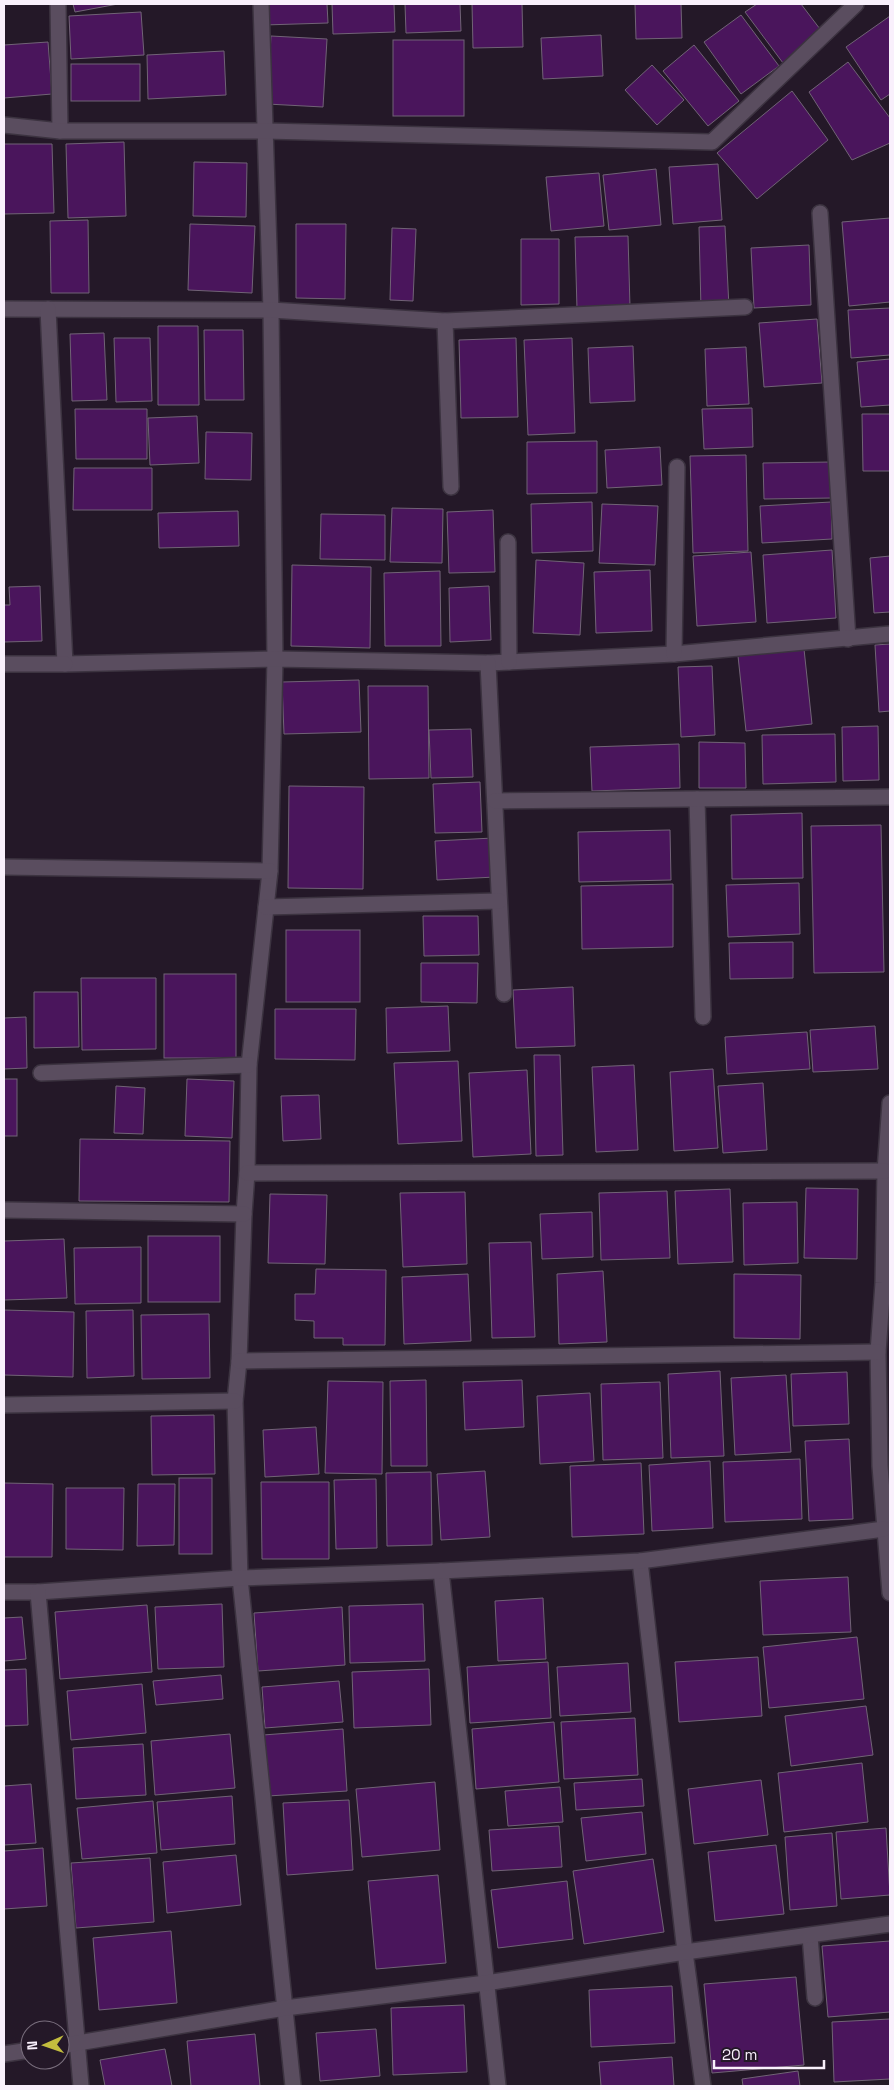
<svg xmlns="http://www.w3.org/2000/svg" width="894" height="2090" viewBox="0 0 894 2090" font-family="'Space Grotesk',sans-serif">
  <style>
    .building { fill: #4a155c; stroke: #716376 }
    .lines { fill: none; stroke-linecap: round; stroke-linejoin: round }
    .minor-casing { stroke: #3c3340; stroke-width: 18 }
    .minor { stroke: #5a4d5f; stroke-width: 15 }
  </style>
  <rect width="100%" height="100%" fill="#241828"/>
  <!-- building -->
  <g class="building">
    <path d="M 73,4 L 118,4 L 75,12 Z"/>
    <path d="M 263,4 L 327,4 L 328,23 L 264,25 Z"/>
    <path d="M 332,4 L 394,4 L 395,32 L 333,34 Z"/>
    <path d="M 405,4 L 460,4 L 461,31 L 406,33 Z"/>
    <path d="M 472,4 L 522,4 L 523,47 L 473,48 Z"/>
    <path d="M 635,4 L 681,4 L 682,38 L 636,39 Z"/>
    <path d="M 757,4 L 801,4 L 823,33 L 783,63 L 745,12 Z"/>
    <path d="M 141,12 L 144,55 L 71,59 L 69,16 Z"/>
    <path d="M 741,15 L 779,66 L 741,94 L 704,42 Z"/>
    <path d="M 890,16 L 890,94 L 881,100 L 846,47 Z"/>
    <path d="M 601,35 L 603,76 L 543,79 L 541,38 Z"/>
    <path d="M 271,36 L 327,39 L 323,107 L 267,104 Z"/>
    <rect x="393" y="40" width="71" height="76"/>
    <path d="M 48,42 L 52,94 L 4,98 L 4,45 Z"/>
    <path d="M 694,45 L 739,101 L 708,126 L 663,71 Z"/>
    <path d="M 224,51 L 226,95 L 148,99 L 147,55 Z"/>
    <path d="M 848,62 L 890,118 L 890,143 L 852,160 L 809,92 Z"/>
    <rect x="71" y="64" width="69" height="37"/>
    <path d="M 652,65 L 684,100 L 657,125 L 625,90 Z"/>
    <path d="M 792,91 L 828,140 L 757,199 L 717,153 Z"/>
    <path d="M 124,142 L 126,216 L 68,218 L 66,144 Z"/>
    <path d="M 4,144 L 52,144 L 54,213 L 4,214 Z"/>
    <path d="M 194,162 L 247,163 L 246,217 L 193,216 Z"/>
    <path d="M 718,164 L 722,220 L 673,224 L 669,167 Z"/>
    <path d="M 656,169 L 661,225 L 609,230 L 603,175 Z"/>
    <path d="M 599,173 L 604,226 L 551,231 L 546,177 Z"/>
    <path d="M 890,218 L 890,302 L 849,306 L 842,222 Z"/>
    <path d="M 88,220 L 89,293 L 51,293 L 50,221 Z"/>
    <path d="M 190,224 L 255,226 L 252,293 L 188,290 Z"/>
    <path d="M 296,224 L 346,224 L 345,299 L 296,298 Z"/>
    <path d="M 725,226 L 729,308 L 701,309 L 699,227 Z"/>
    <path d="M 392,228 L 416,229 L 413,301 L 390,300 Z"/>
    <path d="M 628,236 L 630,307 L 577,309 L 575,237 Z"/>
    <path d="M 521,239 L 559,239 L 559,304 L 521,305 Z"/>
    <path d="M 809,245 L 811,305 L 754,308 L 751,248 Z"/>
    <path d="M 890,308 L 890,355 L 851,358 L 848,310 Z"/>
    <path d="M 817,319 L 822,383 L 764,387 L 759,323 Z"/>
    <path d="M 158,326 L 198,326 L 199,405 L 158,405 Z"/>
    <path d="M 204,330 L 243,330 L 244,400 L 205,400 Z"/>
    <path d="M 104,333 L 107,400 L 72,401 L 70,334 Z"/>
    <path d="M 114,338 L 150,338 L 152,401 L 116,402 Z"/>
    <path d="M 516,338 L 518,417 L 461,418 L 459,340 Z"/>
    <path d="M 572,338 L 575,433 L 528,435 L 524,340 Z"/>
    <path d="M 633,346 L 635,401 L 590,403 L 588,348 Z"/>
    <path d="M 746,347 L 749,404 L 707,406 L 705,349 Z"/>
    <path d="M 890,359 L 890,405 L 861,407 L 857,362 Z"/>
    <path d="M 752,408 L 753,447 L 704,449 L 702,409 Z"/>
    <path d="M 75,409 L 147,409 L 147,459 L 76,459 Z"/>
    <path d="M 862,414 L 890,414 L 890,471 L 863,471 Z"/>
    <path d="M 197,416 L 199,463 L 150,465 L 148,418 Z"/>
    <path d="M 206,432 L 252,433 L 251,480 L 205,479 Z"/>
    <path d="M 597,441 L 597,493 L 527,494 L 527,442 Z"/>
    <path d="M 660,447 L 662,485 L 607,488 L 605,450 Z"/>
    <path d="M 746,455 L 748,551 L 693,553 L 690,456 Z"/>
    <path d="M 831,462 L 832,498 L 764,499 L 763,463 Z"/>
    <path d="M 74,468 L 152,468 L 152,510 L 73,510 Z"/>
    <path d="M 592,502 L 593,551 L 532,553 L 531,504 Z"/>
    <path d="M 831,502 L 832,539 L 762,543 L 760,506 Z"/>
    <path d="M 602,504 L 658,506 L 655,565 L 599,563 Z"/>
    <path d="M 392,508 L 443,509 L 442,563 L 390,562 Z"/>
    <path d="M 493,510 L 495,572 L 449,573 L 447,512 Z"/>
    <path d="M 238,511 L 239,546 L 159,548 L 158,513 Z"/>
    <path d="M 321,514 L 385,515 L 385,560 L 320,559 Z"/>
    <path d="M 832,550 L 836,618 L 767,623 L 763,555 Z"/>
    <path d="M 751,552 L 756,622 L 697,626 L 693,556 Z"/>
    <path d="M 890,556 L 890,612 L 874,613 L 870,558 Z"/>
    <path d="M 536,560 L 584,563 L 580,635 L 533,633 Z"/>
    <path d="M 292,565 L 371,567 L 370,648 L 291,646 Z"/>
    <path d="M 650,570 L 652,631 L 596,633 L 594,572 Z"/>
    <path d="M 440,571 L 441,646 L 385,646 L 384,573 Z"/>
    <path d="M 40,586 L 42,641 L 4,642 L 4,605 L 10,605 L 9,587 Z"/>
    <path d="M 489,586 L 491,640 L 450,642 L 449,588 Z"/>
    <path d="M 890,644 L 890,711 L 879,712 L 875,645 Z"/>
    <path d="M 804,649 L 812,724 L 746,731 L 738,656 Z"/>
    <path d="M 712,666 L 715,735 L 681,737 L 678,667 Z"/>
    <path d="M 359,680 L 361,732 L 284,734 L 282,682 Z"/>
    <path d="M 368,686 L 428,686 L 429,778 L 369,779 Z"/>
    <path d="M 878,726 L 879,780 L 843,781 L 842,727 Z"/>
    <path d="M 471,729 L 473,777 L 431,778 L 429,730 Z"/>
    <path d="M 835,734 L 836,782 L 763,784 L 762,735 Z"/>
    <path d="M 699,742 L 745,743 L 746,788 L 699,788 Z"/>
    <path d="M 679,744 L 680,788 L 592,791 L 590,747 Z"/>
    <path d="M 480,782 L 482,832 L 435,833 L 433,784 Z"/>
    <path d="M 289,786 L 364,787 L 363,889 L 288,888 Z"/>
    <path d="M 802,813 L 803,878 L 732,879 L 731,815 Z"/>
    <path d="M 881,825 L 884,972 L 814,973 L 811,826 Z"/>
    <path d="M 670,830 L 671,880 L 579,882 L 578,832 Z"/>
    <path d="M 493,838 L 495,877 L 437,880 L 435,841 Z"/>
    <path d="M 799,883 L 800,934 L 728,937 L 726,885 Z"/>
    <path d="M 673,884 L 673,947 L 582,949 L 581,886 Z"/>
    <path d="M 423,916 L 478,916 L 479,955 L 424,956 Z"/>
    <rect x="286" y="930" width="74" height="72"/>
    <path d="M 793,942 L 793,978 L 730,979 L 729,943 Z"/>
    <path d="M 421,963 L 478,963 L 477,1003 L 421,1002 Z"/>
    <rect x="164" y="974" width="72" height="84"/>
    <path d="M 81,978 L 156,978 L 156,1049 L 82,1050 Z"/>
    <path d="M 573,987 L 575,1046 L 516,1048 L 513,990 Z"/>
    <path d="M 34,992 L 78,992 L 79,1047 L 34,1048 Z"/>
    <path d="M 448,1006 L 450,1051 L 387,1053 L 386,1008 Z"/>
    <path d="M 275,1009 L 356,1009 L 355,1060 L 275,1059 Z"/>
    <path d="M 26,1017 L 27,1068 L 4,1069 L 4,1018 Z"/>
    <path d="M 875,1026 L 878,1069 L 813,1072 L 810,1030 Z"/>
    <path d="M 807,1032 L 810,1069 L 727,1074 L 725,1037 Z"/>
    <path d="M 534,1055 L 560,1055 L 563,1155 L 536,1156 Z"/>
    <path d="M 458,1061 L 462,1141 L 398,1144 L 394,1063 Z"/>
    <path d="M 634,1065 L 638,1150 L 596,1152 L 592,1067 Z"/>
    <path d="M 713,1069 L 718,1148 L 674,1151 L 670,1072 Z"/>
    <path d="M 527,1070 L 531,1154 L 473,1157 L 469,1073 Z"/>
    <rect x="4" y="1079" width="13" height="57"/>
    <path d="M 187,1079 L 234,1081 L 232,1138 L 185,1136 Z"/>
    <path d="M 763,1083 L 767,1150 L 723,1153 L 718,1086 Z"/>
    <path d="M 116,1086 L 145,1088 L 143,1134 L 114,1133 Z"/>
    <path d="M 319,1095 L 321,1139 L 283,1141 L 281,1096 Z"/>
    <path d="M 80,1139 L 230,1141 L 229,1202 L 79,1201 Z"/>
    <path d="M 806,1188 L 858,1189 L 857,1259 L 804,1258 Z"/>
    <path d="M 730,1189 L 733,1262 L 678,1264 L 675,1191 Z"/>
    <path d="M 667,1191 L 670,1258 L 601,1260 L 599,1193 Z"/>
    <path d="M 465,1192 L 467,1264 L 403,1267 L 400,1193 Z"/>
    <path d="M 270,1194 L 327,1195 L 325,1264 L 268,1263 Z"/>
    <path d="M 797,1202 L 798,1263 L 744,1265 L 743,1203 Z"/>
    <path d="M 592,1212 L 593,1257 L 542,1259 L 540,1214 Z"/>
    <rect x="148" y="1236" width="72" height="66"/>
    <path d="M 64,1239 L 67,1298 L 4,1300 L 4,1241 Z"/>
    <path d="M 531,1242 L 535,1337 L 492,1338 L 489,1243 Z"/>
    <path d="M 141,1247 L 141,1303 L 75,1304 L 74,1248 Z"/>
    <path d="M 316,1269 L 386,1270 L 385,1345 L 343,1345 L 343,1338 L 314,1338 L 314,1321 L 295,1320 L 295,1294 L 315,1294 Z"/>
    <path d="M 603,1271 L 607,1342 L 559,1344 L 557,1274 Z"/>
    <path d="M 468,1274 L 471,1341 L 404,1344 L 402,1277 Z"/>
    <path d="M 734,1274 L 801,1275 L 800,1339 L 734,1338 Z"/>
    <path d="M 4,1310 L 74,1312 L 73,1377 L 4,1375 Z"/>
    <path d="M 133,1310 L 134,1376 L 87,1378 L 86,1311 Z"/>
    <path d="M 209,1314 L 210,1378 L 142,1379 L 141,1315 Z"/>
    <path d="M 720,1371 L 724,1456 L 671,1458 L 668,1374 Z"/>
    <path d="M 847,1372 L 849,1424 L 793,1426 L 791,1374 Z"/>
    <path d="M 786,1375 L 791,1452 L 735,1455 L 731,1378 Z"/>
    <path d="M 426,1380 L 427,1466 L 391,1466 L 390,1381 Z"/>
    <path d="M 522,1380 L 524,1427 L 465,1430 L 463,1382 Z"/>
    <path d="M 328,1381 L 383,1382 L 382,1474 L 325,1473 Z"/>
    <path d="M 660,1382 L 663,1458 L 603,1460 L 601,1384 Z"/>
    <path d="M 590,1393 L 594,1461 L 540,1464 L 537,1396 Z"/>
    <path d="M 214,1415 L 215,1474 L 152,1475 L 151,1416 Z"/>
    <path d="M 316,1427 L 319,1474 L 265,1477 L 263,1430 Z"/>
    <path d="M 849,1439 L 853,1519 L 809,1521 L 805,1441 Z"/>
    <path d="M 800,1459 L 802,1519 L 725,1522 L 723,1462 Z"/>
    <path d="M 710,1461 L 713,1528 L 652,1531 L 649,1465 Z"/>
    <path d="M 641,1463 L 644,1534 L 572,1537 L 570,1466 Z"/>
    <path d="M 485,1471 L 490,1537 L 441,1540 L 437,1474 Z"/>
    <path d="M 431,1472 L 432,1545 L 387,1546 L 386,1473 Z"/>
    <rect x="179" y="1478" width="33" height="76"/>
    <path d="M 376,1479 L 377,1548 L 336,1549 L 334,1480 Z"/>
    <path d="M 261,1482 L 329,1482 L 329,1559 L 262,1559 Z"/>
    <path d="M 4,1483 L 53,1484 L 52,1557 L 4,1557 Z"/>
    <path d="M 138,1484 L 175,1484 L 174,1545 L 137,1546 Z"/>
    <path d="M 66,1488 L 124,1488 L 123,1550 L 66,1549 Z"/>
    <path d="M 848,1577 L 851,1632 L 763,1635 L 760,1581 Z"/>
    <path d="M 543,1598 L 546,1659 L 498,1661 L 495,1601 Z"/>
    <path d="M 222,1604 L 224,1667 L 158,1669 L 155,1607 Z"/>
    <path d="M 423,1604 L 425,1661 L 350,1663 L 349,1606 Z"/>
    <path d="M 147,1605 L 152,1672 L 60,1679 L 55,1612 Z"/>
    <path d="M 342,1607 L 345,1665 L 258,1671 L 254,1613 Z"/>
    <path d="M 22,1617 L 26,1659 L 4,1661 L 4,1618 Z"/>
    <path d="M 857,1637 L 864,1699 L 769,1708 L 763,1647 Z"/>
    <path d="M 758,1657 L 762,1716 L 679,1722 L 675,1662 Z"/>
    <path d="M 548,1662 L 551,1718 L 470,1723 L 467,1667 Z"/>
    <path d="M 628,1663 L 631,1712 L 560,1716 L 557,1667 Z"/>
    <path d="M 26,1669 L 28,1725 L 4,1726 L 4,1670 Z"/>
    <path d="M 429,1669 L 431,1725 L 354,1728 L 352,1672 Z"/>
    <path d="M 221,1675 L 223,1699 L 156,1705 L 153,1681 Z"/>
    <path d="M 339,1681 L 343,1722 L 265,1728 L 262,1687 Z"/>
    <path d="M 142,1684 L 146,1733 L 71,1740 L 67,1691 Z"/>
    <path d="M 866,1706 L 873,1755 L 791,1766 L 785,1716 Z"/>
    <path d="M 635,1718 L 638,1775 L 564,1779 L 561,1722 Z"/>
    <path d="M 554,1722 L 559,1782 L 476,1789 L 472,1729 Z"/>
    <path d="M 343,1729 L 347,1791 L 268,1796 L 263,1735 Z"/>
    <path d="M 230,1734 L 235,1788 L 155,1795 L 151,1741 Z"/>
    <path d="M 143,1744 L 146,1795 L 76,1799 L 73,1748 Z"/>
    <path d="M 862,1763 L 868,1822 L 784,1832 L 778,1773 Z"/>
    <path d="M 642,1779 L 644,1806 L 576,1810 L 574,1783 Z"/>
    <path d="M 761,1780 L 768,1835 L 694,1844 L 688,1789 Z"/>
    <path d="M 435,1782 L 440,1850 L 362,1857 L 356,1789 Z"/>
    <path d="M 31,1784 L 36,1843 L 4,1845 L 4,1786 Z"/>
    <path d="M 560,1787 L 563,1822 L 508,1826 L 505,1791 Z"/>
    <path d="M 232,1796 L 235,1844 L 161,1850 L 157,1802 Z"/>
    <path d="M 349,1800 L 353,1870 L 287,1875 L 283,1803 Z"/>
    <path d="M 153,1801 L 157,1853 L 82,1859 L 77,1808 Z"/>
    <path d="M 642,1812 L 646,1854 L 586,1861 L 581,1818 Z"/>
    <path d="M 559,1826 L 562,1867 L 492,1871 L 489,1830 Z"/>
    <path d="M 886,1828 L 890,1895 L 841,1899 L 836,1832 Z"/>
    <path d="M 832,1833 L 837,1906 L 790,1910 L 785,1837 Z"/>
    <path d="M 776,1845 L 784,1914 L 715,1921 L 708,1852 Z"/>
    <path d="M 43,1848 L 47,1906 L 4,1909 L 4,1851 Z"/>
    <path d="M 236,1855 L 241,1905 L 167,1913 L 163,1862 Z"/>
    <path d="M 150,1858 L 154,1922 L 76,1928 L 71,1863 Z"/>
    <path d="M 653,1859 L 664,1932 L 584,1944 L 573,1871 Z"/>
    <path d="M 438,1875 L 446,1963 L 376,1969 L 368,1881 Z"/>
    <path d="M 567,1881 L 573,1939 L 498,1948 L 491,1890 Z"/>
    <path d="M 171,1931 L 177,2003 L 99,2010 L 93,1938 Z"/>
    <path d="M 890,1941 L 890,2012 L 828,2017 L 822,1946 Z"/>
    <path d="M 796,1977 L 804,2065 L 712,2073 L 704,1984 Z"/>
    <path d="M 672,1986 L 675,2043 L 591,2047 L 589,1990 Z"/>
    <path d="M 464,2005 L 467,2072 L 393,2075 L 391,2008 Z"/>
    <path d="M 890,2019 L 890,2079 L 834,2082 L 832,2022 Z"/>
    <path d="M 376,2029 L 380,2076 L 320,2081 L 316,2033 Z"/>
    <path d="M 255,2034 L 260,2086 L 191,2086 L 187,2041 Z"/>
    <path d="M 165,2049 L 172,2086 L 105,2086 L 100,2060 Z"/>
    <path d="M 672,2057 L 674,2086 L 601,2086 L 599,2062 Z"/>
    <path d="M 798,2071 L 800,2086 L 743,2086 L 742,2079 Z"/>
  </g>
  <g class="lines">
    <!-- minor casing -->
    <g class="minor-casing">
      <g id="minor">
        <path d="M 58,4 L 60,131"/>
        <path d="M 261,4 L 271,310 L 275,659 L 270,871 L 249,1065 L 247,1173 L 244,1214 L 239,1361 L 235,1401 L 240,1578 L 293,2086"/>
        <path d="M 4,125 L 60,131 L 266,131 L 712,142 L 856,4"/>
        <path d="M 820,213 L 848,639"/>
        <path d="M 4,309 L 271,310 L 445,321 L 745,307"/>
        <path d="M 48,309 L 65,664 L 275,659 L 488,663 L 674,654 L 890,634"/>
        <path d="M 445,321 L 451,487"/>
        <path d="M 508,542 L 509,662"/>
        <path d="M 674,654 L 677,467"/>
        <path d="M 488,663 L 504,994"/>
        <path d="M 4,664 L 65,664"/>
        <path d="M 697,799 L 703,1017"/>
        <path d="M 495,801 L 890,797"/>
        <path d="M 4,867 L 270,871"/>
        <path d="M 266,907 L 499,901"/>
        <path d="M 41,1073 L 249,1065"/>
        <path d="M 890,1103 L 885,1171 L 883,1283 L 878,1352 L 880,1466 L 890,1593"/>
        <path d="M 247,1173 L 885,1171"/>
        <path d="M 4,1210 L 244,1214"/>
        <path d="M 239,1361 L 878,1352"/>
        <path d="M 4,1405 L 235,1401"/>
        <path d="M 640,1561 L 685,1952 L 703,2086"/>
        <path d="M 441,1571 L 498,2086"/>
        <path d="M 4,1592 L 38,1592 L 240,1578 L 441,1571 L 640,1561 L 884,1529"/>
        <path d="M 38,1592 L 81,2086"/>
        <path d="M 810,1936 L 815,1998"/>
        <path d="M 60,2046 L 285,2008 L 486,1983 L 685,1952 L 890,1924"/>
        <path d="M 4,2054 L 30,2050"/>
      </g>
    </g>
    <!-- minor -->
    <use href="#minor" class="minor"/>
  </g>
  <!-- border -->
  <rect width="894" height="2090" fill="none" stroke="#f9f0fc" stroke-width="10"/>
  <!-- north arrow -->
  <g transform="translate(45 2045) rotate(268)"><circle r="24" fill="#241828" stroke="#796e7d"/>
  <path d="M0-4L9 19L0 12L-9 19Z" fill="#c3bd3e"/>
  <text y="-8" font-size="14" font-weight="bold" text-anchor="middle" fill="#f9f0fc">N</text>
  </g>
  <!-- scale -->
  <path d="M714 2060v8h110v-8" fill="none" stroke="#f9f0fc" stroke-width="2.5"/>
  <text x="722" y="2060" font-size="15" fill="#f9f0fc" stroke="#241828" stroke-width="4" paint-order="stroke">20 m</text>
</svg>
